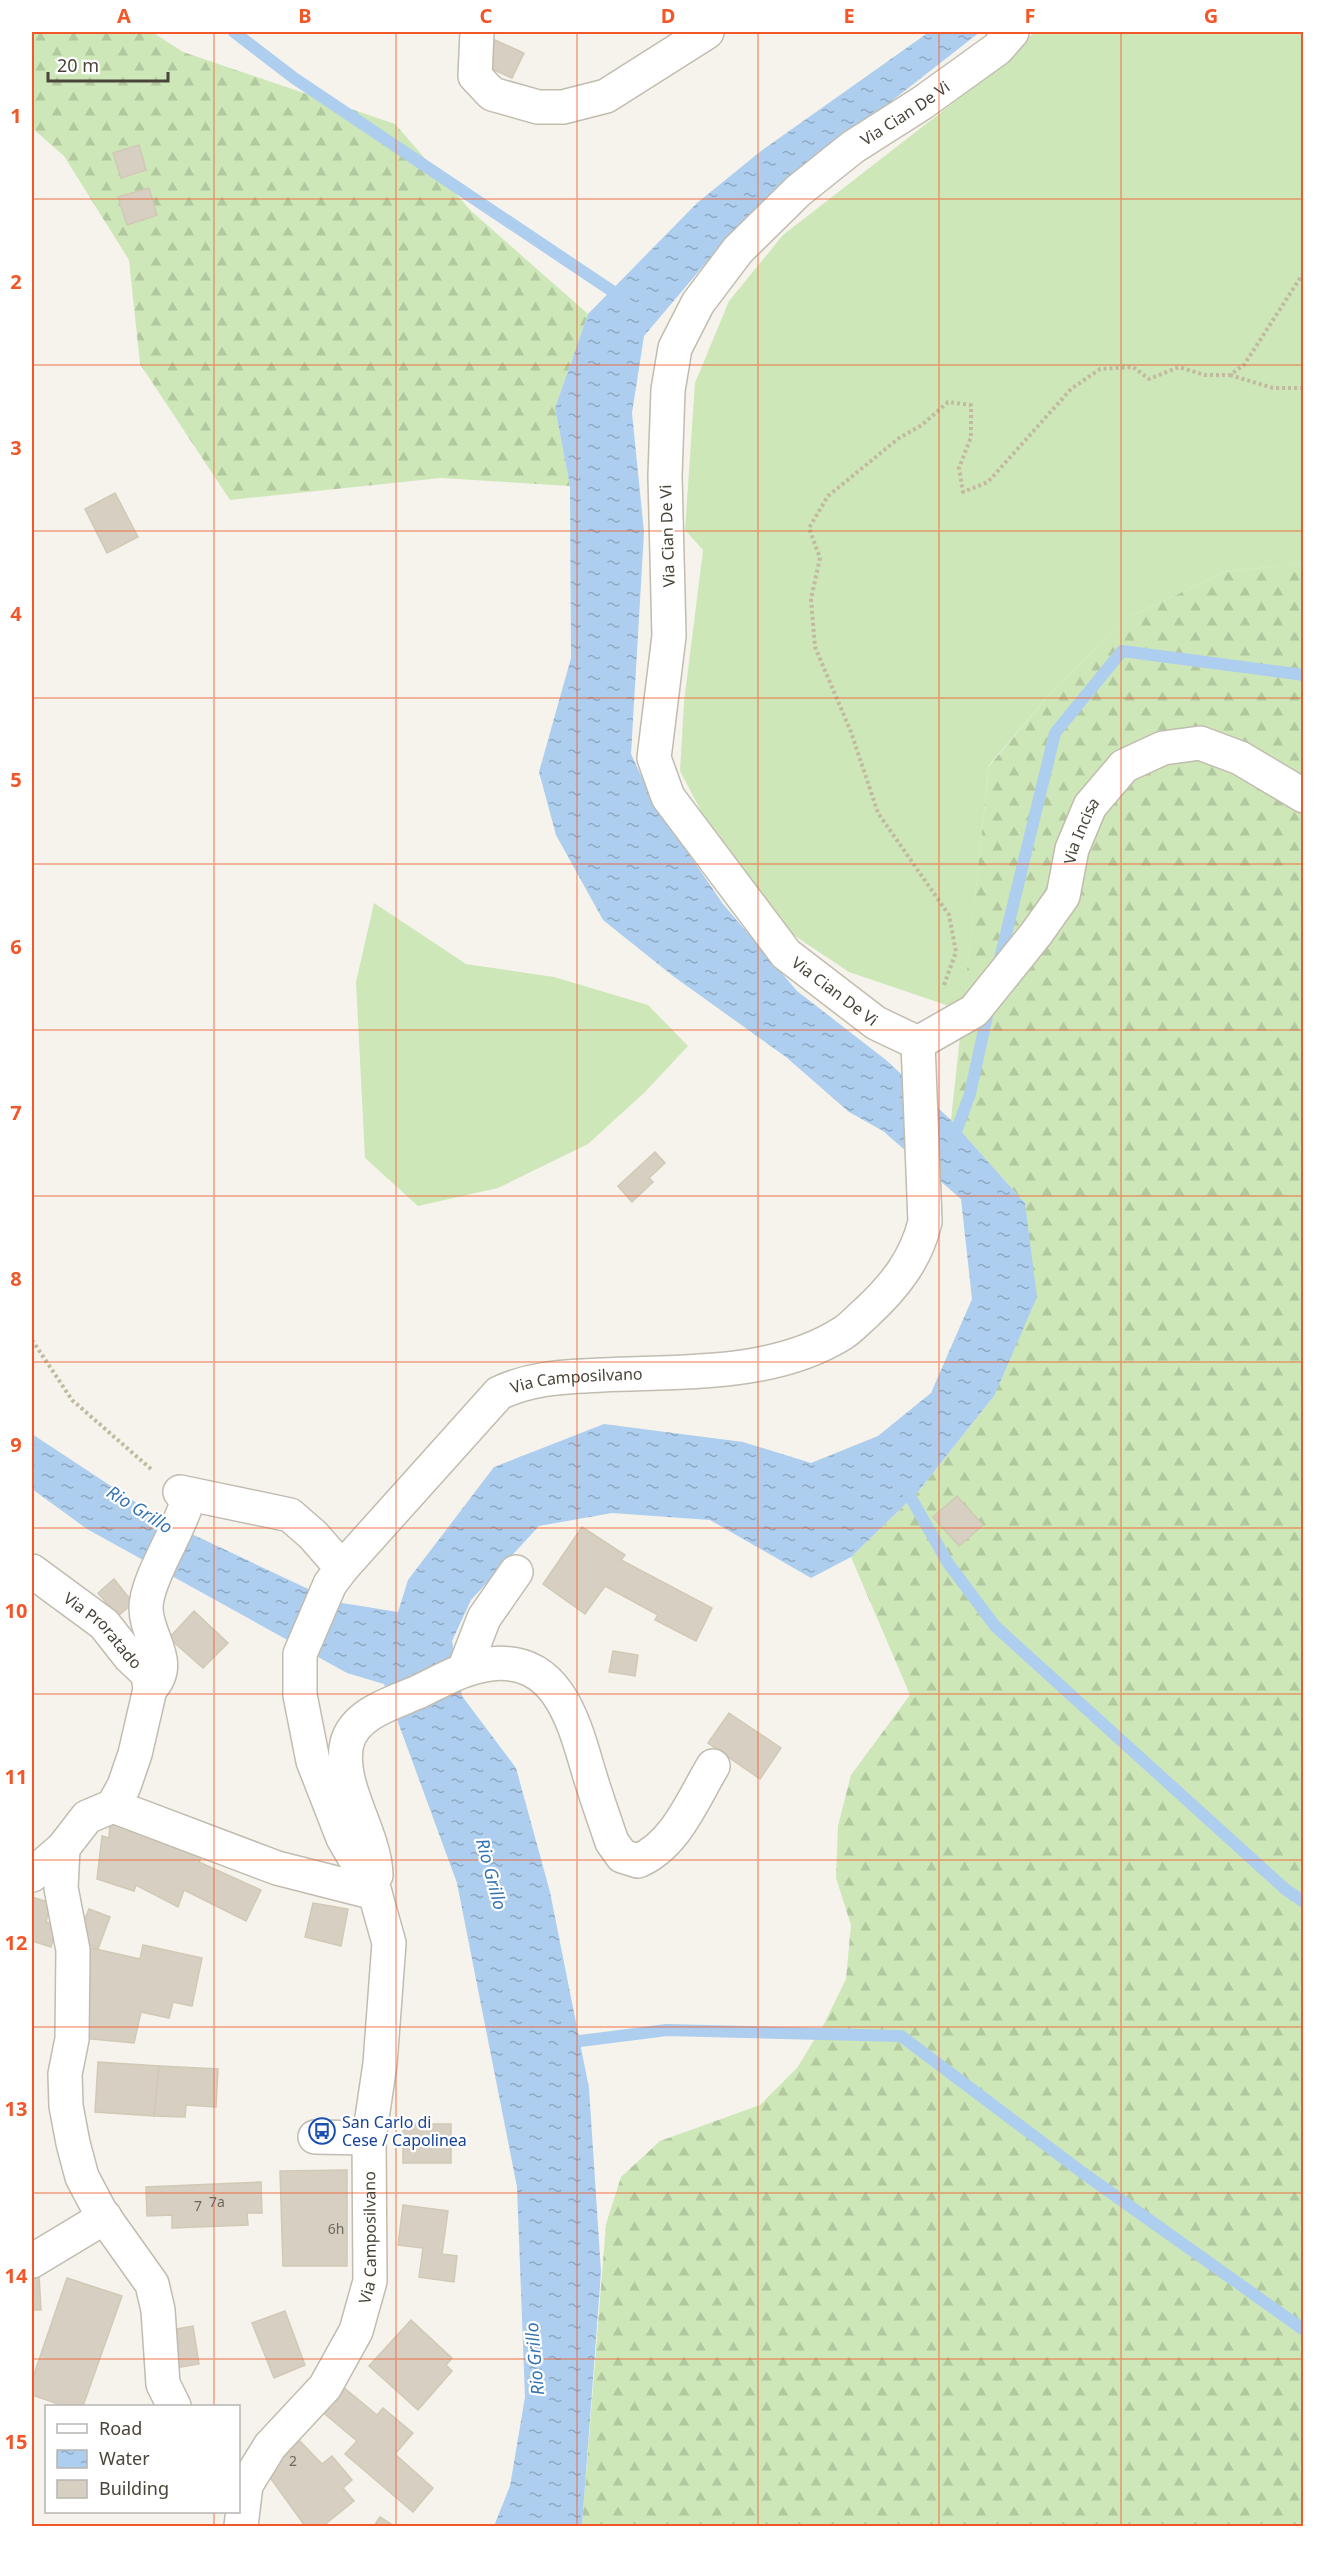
<svg xmlns="http://www.w3.org/2000/svg" width="1335" height="2558" viewBox="0 0 1335 2558" font-family="'Noto Sans',sans-serif">
  <style>
    .grass { fill: #cee7b8 }
    .forest { fill: url(#forest-firs) }
    .water { fill: url(#water-ripples) }
    .lines { fill: none; stroke-linecap: round; stroke-linejoin: round }
    .stream { stroke: #adceee; stroke-width: 12 }
    .building { fill: #d7d0c2; stroke: #d1c9b5; stroke-width: 1.5 }
    .minor-casing { stroke: #c1bcaf; stroke-width: 36 }
    .path { stroke: #c2b9a1; stroke-width: 4; stroke-dasharray: 3 3; stroke-linecap: butt }
    .minor { stroke: #fff; stroke-width: 33 }
    .grid { fill: none; stroke: #f15728; stroke-width: 1.5; stroke-opacity: 0.55 }
    .labels { text-anchor: middle; dominant-baseline: central; stroke-width: 4.5; stroke-linejoin: round; paint-order: stroke }
    .number-label { font-size: 14px; fill: #6d685c }
    .street-label { font-size: 16px; fill: #4a453a; stroke: #fff }
    .transit-label { font-size: 16px; fill: #164399; stroke: #fff; text-anchor: start }
    .water-label { font-size: 18px; font-style: italic; fill: #3674b3; stroke: #fff }
    .neatline { fill: none; stroke: #f15728; stroke-width: 2 }
    .grid-label { font-size: 20px; text-anchor: middle; font-weight: bold; fill: #f15728 }
  </style>
  <defs>
    <pattern id="forest-firs" width="22" height="20" patternUnits="userSpaceOnUse" patternTransform="scale(1.5)"><rect width="22" height="20" fill="#cee7b8"/><path d="M5 1l3.5 6h-7zM16 11l3.5 6h-7z" fill="#b2c89f"/></pattern>
    <pattern id="water-ripples" width="26" height="14" patternUnits="userSpaceOnUse" patternTransform="scale(1.5)"><rect width="26" height="14" fill="#adceee"/><path d="M2 4q2-2 4 0t4 0M15 11q2-2 4 0t4 0" fill="none" stroke="#8fa9c2"/></pattern>
  </defs>
  <rect width="100%" height="100%" fill="#f5f3ec"/>
  <!-- grass -->
  <g class="grass">
    <path d="M 1034,32 L 1303,32 L 1303,563 L 1225,572 L 1129,617 L 1055,688 L 989,765 L 964,1001 L 949,1006 L 849,972 L 792,934 L 723,853 L 680,771 L 684,702 L 703,550 L 685,530 L 695,383 L 729,301 L 783,235 L 1011,58 Z"/>
    <path d="M 374,903 L 466,964 L 554,977 L 648,1005 L 688,1046 L 645,1092 L 588,1144 L 498,1188 L 418,1206 L 365,1158 L 356,982 Z"/>
  </g>
  <!-- forest -->
  <g class="forest">
    <path d="M 32,32 L 152,32 L 183,52 L 395,124 L 470,210 L 588,314 L 555,408 L 570,486 L 441,478 L 230,500 L 140,364 L 129,260 L 64,156 L 32,128 Z"/>
    <path d="M 1303,563 L 1303,2526 L 582,2526 L 606,2224 L 621,2177 L 660,2141 L 760,2105 L 797,2068 L 824,2024 L 846,1979 L 851,1925 L 836,1878 L 838,1826 L 851,1775 L 910,1695 L 851,1557 L 917,1493 L 994,1396 L 1025,1203 L 951,1120 L 989,766 L 1055,688 L 1129,617 L 1225,572 Z"/>
  </g>
  <!-- water -->
  <path class="water" d="M 929,32 L 980,32 L 843,139 L 710,258 L 644,336 L 632,413 L 644,532 L 631,754 L 654,803 L 723,904 L 797,991 L 886,1060 L 951,1120 L 1025,1203 L 1037,1297 L 994,1396 L 917,1493 L 851,1557 L 811,1578 L 710,1520 L 612,1513 L 539,1526 L 471,1600 L 452,1641 L 462,1696 L 516,1768 L 550,1892 L 589,2088 L 601,2272 L 582,2526 L 494,2526 L 510,2486 L 525,2397 L 517,2187 L 457,1883 L 384,1684 L 347,1673 L 87,1529 L 32,1489 L 32,1434 L 164,1521 L 336,1602 L 398,1612 L 408,1580 L 494,1467 L 604,1424 L 743,1442 L 811,1463 L 878,1436 L 931,1393 L 972,1299 L 961,1199 L 883,1131 L 849,1112 L 786,1057 L 673,976 L 603,920 L 556,835 L 539,772 L 571,658 L 570,486 L 555,408 L 588,314 L 697,203 L 761,151 Z"/>
  <g class="lines">
    <!-- stream -->
    <g class="stream">
      <path d="M 234,32 L 294,78 L 624,299"/>
      <path d="M 998,967 L 1055,733 L 1122,651 L 1304,675"/>
      <path d="M 953,1140 L 970,1094 L 989,1007"/>
      <path d="M 903,1484 L 948,1563 L 995,1626 L 1285,1889 L 1304,1902"/>
      <path d="M 564,2043 L 667,2030 L 901,2036 L 1083,2173 L 1304,2330"/>
    </g>
  </g>
  <!-- building -->
  <g class="building">
    <path d="M 495,40 L 524,53 L 512,78 L 483,65 Z"/>
    <path d="M 139,145 L 146,170 L 121,178 L 113,153 Z"/>
    <path d="M 149,188 L 157,215 L 127,225 L 118,197 Z"/>
    <path d="M 115,493 L 138,537 L 107,553 L 85,509 Z"/>
    <path d="M 655,1152 L 665,1163 L 649,1178 L 653,1182 L 632,1202 L 618,1186 Z"/>
    <path d="M 957,1496 L 983,1525 L 959,1546 L 933,1517 Z"/>
    <path d="M 582,1527 L 625,1555 L 621,1560 L 712,1608 L 696,1641 L 655,1620 L 658,1615 L 605,1586 L 585,1614 L 543,1584 Z"/>
    <path d="M 114,1579 L 133,1603 L 118,1616 L 98,1593 Z"/>
    <path d="M 194,1611 L 228,1643 L 203,1668 L 169,1638 Z"/>
    <path d="M 613,1651 L 638,1655 L 635,1676 L 609,1672 Z"/>
    <path d="M 729,1713 L 781,1748 L 760,1779 L 708,1743 Z"/>
    <path d="M 110,1822 L 203,1852 L 199,1862 L 261,1890 L 246,1921 L 184,1890 L 178,1907 L 136,1885 L 134,1891 L 97,1879 L 102,1836 L 109,1838 Z"/>
    <path d="M 32,1897 L 51,1903 L 46,1922 L 57,1925 L 51,1947 L 32,1941 Z"/>
    <path d="M 313,1903 L 348,1909 L 341,1946 L 305,1937 Z"/>
    <path d="M 89,1909 L 110,1917 L 98,1949 L 77,1939 Z"/>
    <path d="M 143,1945 L 202,1958 L 192,2006 L 173,2002 L 169,2018 L 141,2012 L 134,2043 L 82,2038 L 91,1948 L 140,1959 Z"/>
    <path d="M 98,2062 L 159,2066 L 154,2116 L 95,2112 Z"/>
    <path d="M 159,2066 L 218,2069 L 216,2107 L 186,2105 L 185,2117 L 154,2116 Z"/>
    <rect x="403" y="2124" width="48" height="39"/>
    <path d="M 347,2170 L 347,2266 L 283,2266 L 280,2171 Z"/>
    <path d="M 261,2182 L 262,2213 L 247,2213 L 248,2225 L 172,2228 L 172,2215 L 147,2216 L 146,2187 Z"/>
    <path d="M 403,2205 L 448,2211 L 442,2254 L 457,2256 L 454,2282 L 419,2277 L 423,2248 L 398,2245 Z"/>
    <path d="M 39,2275 L 41,2310 L 32,2310 L 32,2276 Z"/>
    <path d="M 67,2278 L 122,2296 L 83,2406 L 64,2406 L 32,2395 L 32,2380 Z"/>
    <path d="M 285,2311 L 305,2365 L 274,2378 L 252,2323 Z"/>
    <path d="M 411,2320 L 452,2358 L 446,2365 L 452,2371 L 418,2410 L 369,2366 Z"/>
    <path d="M 193,2326 L 199,2364 L 170,2369 L 164,2331 Z"/>
    <path d="M 336,2381 L 377,2415 L 383,2408 L 413,2433 L 395,2454 L 433,2488 L 413,2512 L 345,2454 L 357,2441 L 319,2409 Z"/>
    <path d="M 295,2436 L 322,2464 L 332,2456 L 352,2480 L 343,2488 L 354,2501 L 323,2526 L 305,2526 L 264,2469 Z"/>
    <path d="M 380,2517 L 394,2526 L 374,2526 Z"/>
  </g>
  <g class="lines">
    <!-- minor casing -->
    <g class="minor-casing">
      <g id="minor">
        <path d="M 477,32 L 475,76 L 492,94 L 538,107 L 563,107 L 606,96 L 707,32"/>
        <path id="s1" d="M 918,1043 L 876,1023 L 786,954 L 668,797 L 654,758 L 669,636 L 665,476 L 668,390 L 675,348 L 698,303 L 738,250 L 798,191 L 853,147 L 922,103 L 997,49 L 1012,32"/>
        <path id="s2" d="M 918,1043 L 974,1011 L 1036,934 L 1063,896 L 1072,849 L 1090,806 L 1124,766 L 1163,748 L 1200,743 L 1240,758 L 1304,796"/>
        <path d="M 180,1492 L 290,1515 L 313,1535 L 342,1568"/>
        <path id="s3" d="M 32,1571 L 104,1624 L 130,1657 L 148,1674 L 150,1689 L 135,1754 L 124,1786 L 113,1806"/>
        <path d="M 464,1670 L 484,1618 L 516,1572"/>
        <path d="M 150,1689 C 176,1662 146,1638 146,1608 C 146,1579 181,1529 189,1496"/>
        <path d="M 63,1848 L 61,1888 L 73,1950 L 72,2039 L 65,2074 L 66,2106 L 73,2143 L 82,2177 L 100,2211 L 152,2284 L 158,2310 L 163,2384 L 174,2406"/>
        <path d="M 32,1875 L 63,1848 L 87,1817 L 113,1806 L 277,1868 L 375,1893"/>
        <path d="M 376,1875 C 375,1832 337,1785 347,1743 C 355,1713 393,1703 418,1692 C 441,1681 464,1667 490,1664 C 558,1656 574,1722 589,1773 C 596,1796 604,1819 612,1842 L 622,1856 L 638,1861 C 676,1845 693,1799 713,1766"/>
        <path d="M 315,2137 L 369,2138"/>
        <path d="M 32,2261 L 105,2217"/>
        <path id="s4" d="M 241,2526 L 246,2485 L 270,2446 L 325,2387 L 356,2331 L 370,2281 L 369,2138 L 380,2064 L 389,1943 L 375,1893 L 343,1838 L 313,1761 L 300,1695 L 300,1654 L 330,1584 L 342,1568 L 499,1393 C 534,1377 564,1377 602,1375 C 680,1371 774,1377 843,1333 C 851,1328 859,1319 867,1312 C 895,1286 916,1259 925,1222 L 918,1043"/>
      </g>
    </g>
    <!-- path -->
    <g class="path">
      <path d="M 1230,375 L 1273,388 L 1304,388"/>
      <path d="M 944,985 L 956,952 L 949,915 L 878,813 L 851,732 L 815,647 L 811,599 L 820,558 L 809,528 L 828,496 L 899,438 L 922,425 L 948,402 L 971,405 L 971,437 L 959,468 L 963,492 L 988,482 L 1071,389 L 1100,369 L 1133,367 L 1149,379 L 1179,367 L 1205,375 L 1230,375 L 1244,365 L 1304,272"/>
      <path d="M 32,1340 L 72,1400 L 151,1469"/>
    </g>
    <!-- minor -->
    <use href="#minor" class="minor"/>
  </g>
  <!-- grid -->
  <path class="grid" d="M 214,32 L 214,2406M 396,32 L 396,2526M 577,32 L 577,2526M 758,32 L 758,2526M 939,32 L 939,2526M 1121,32 L 1121,2526M 32,199 L 1304,199M 32,365 L 1304,365M 32,531 L 1304,531M 32,698 L 1304,698M 32,864 L 1304,864M 32,1030 L 1304,1030M 32,1196 L 1304,1196M 32,1362 L 1304,1362M 32,1528 L 1304,1528M 32,1694 L 1304,1694M 32,1860 L 1304,1860M 32,2027 L 1304,2027M 32,2193 L 1304,2193M 32,2359 L 1304,2359M 214,2512 L 214,2526"/>
  <!-- icons -->
  <defs>
    <g id="bus-ring" transform="scale(1.35)"><circle r="9.5" fill="#fff" stroke="#1a4fb4" stroke-width="1.5"/><path d="M-5-6H5V4H4V6H2V4H-2V6H-4V4H-5ZM-3.5-4V0h7V-4ZM-3.5 1.2v1.5H-2V1.2ZM2 1.2v1.5H3.5V1.2Z" fill="#1a4fb4"/></g>
  </defs>
  <g fill-rule="evenodd">
    <use href="#bus-ring" x="322" y="2131"/>
  </g>
  <g class="labels">
    <!-- number labels -->
    <g class="number-label">
      <text x="217" y="2201">7a</text>
      <text x="198" y="2205">7</text>
      <text x="336" y="2228">6h</text>
      <text x="293" y="2460">2</text>
    </g>
    <!-- street labels -->
    <g class="street-label">
      <text stroke="none"><textPath href="#s1" startOffset="1143">Via Cian De Vi</textPath></text>
      <text transform="translate(667 536) rotate(-92)">Via Cian De Vi</text>
      <text stroke="none"><textPath href="#s2" startOffset="278">Via Incisa</textPath></text>
      <text transform="translate(835 991) rotate(37)">Via Cian De Vi</text>
      <text stroke="none"><textPath href="#s4" startOffset="1340">Via Camposilvano</textPath></text>
      <text stroke="none"><textPath href="#s3" startOffset="93">Via Proratado</textPath></text>
      <text stroke="none"><textPath href="#s4" startOffset="327">Via Camposilvano</textPath></text>
    </g>
    <!-- transit labels -->
    <g class="transit-label">
      <text x="342" y="2122">San Carlo di<tspan x="342" dy="18">Cese / Capolinea</tspan></text>
    </g>
    <!-- water labels -->
    <g class="water-label">
      <text transform="translate(140 1509) rotate(32)">Rio Grillo</text>
      <text transform="translate(492 1874) rotate(75)">Rio Grillo</text>
      <text transform="translate(534 2359) rotate(-95)">Rio Grillo</text>
    </g>
  </g>
  <!-- border -->
  <rect width="1335" height="2558" fill="none" stroke="#ffffff" stroke-width="66"/>
  <!-- legend -->
  <rect x="45" y="2405" width="195" height="108" fill="#ffffff" stroke="#b7b5b0" stroke-width="1.5"/>
  <rect x="57" y="2424" width="30" height="9" fill="#ffffff" stroke="#b7b5b0" stroke-width="1.5"/>
  <text x="99" y="2435" font-size="18" fill="#4a453a">Road</text>
  <rect x="57" y="2450" width="30" height="18" fill="url(#water-ripples)" stroke="#b7b5b0" stroke-width="1.5"/>
  <text x="99" y="2465" font-size="18" fill="#4a453a">Water</text>
  <rect x="57" y="2480" width="30" height="18" fill="#d7d0c2" stroke="#b7b5b0" stroke-width="1.5"/>
  <text x="99" y="2495" font-size="18" fill="#4a453a">Building</text>
  <!-- scale -->
  <path d="M48 72v9h120v-9" fill="none" stroke="#4a453a" stroke-width="3"/>
  <text x="57" y="72" font-size="18" fill="#4a453a" stroke="#ffffff" stroke-width="4.5" paint-order="stroke">20 m</text>
  <rect x="33" y="33" width="1269" height="2492" class="neatline"/>
  <g class="grid-label">
    <text x="124" y="23">A</text>
    <text x="305" y="23">B</text>
    <text x="486" y="23">C</text>
    <text x="668" y="23">D</text>
    <text x="849" y="23">E</text>
    <text x="1030" y="23">F</text>
    <text x="1211" y="23">G</text>
    <text x="16" y="123">1</text>
    <text x="16" y="289">2</text>
    <text x="16" y="455">3</text>
    <text x="16" y="621">4</text>
    <text x="16" y="787">5</text>
    <text x="16" y="954">6</text>
    <text x="16" y="1120">7</text>
    <text x="16" y="1286">8</text>
    <text x="16" y="1452">9</text>
    <text x="16" y="1618">10</text>
    <text x="16" y="1784">11</text>
    <text x="16" y="1950">12</text>
    <text x="16" y="2116">13</text>
    <text x="16" y="2283">14</text>
    <text x="16" y="2449">15</text>
  </g>
</svg>
